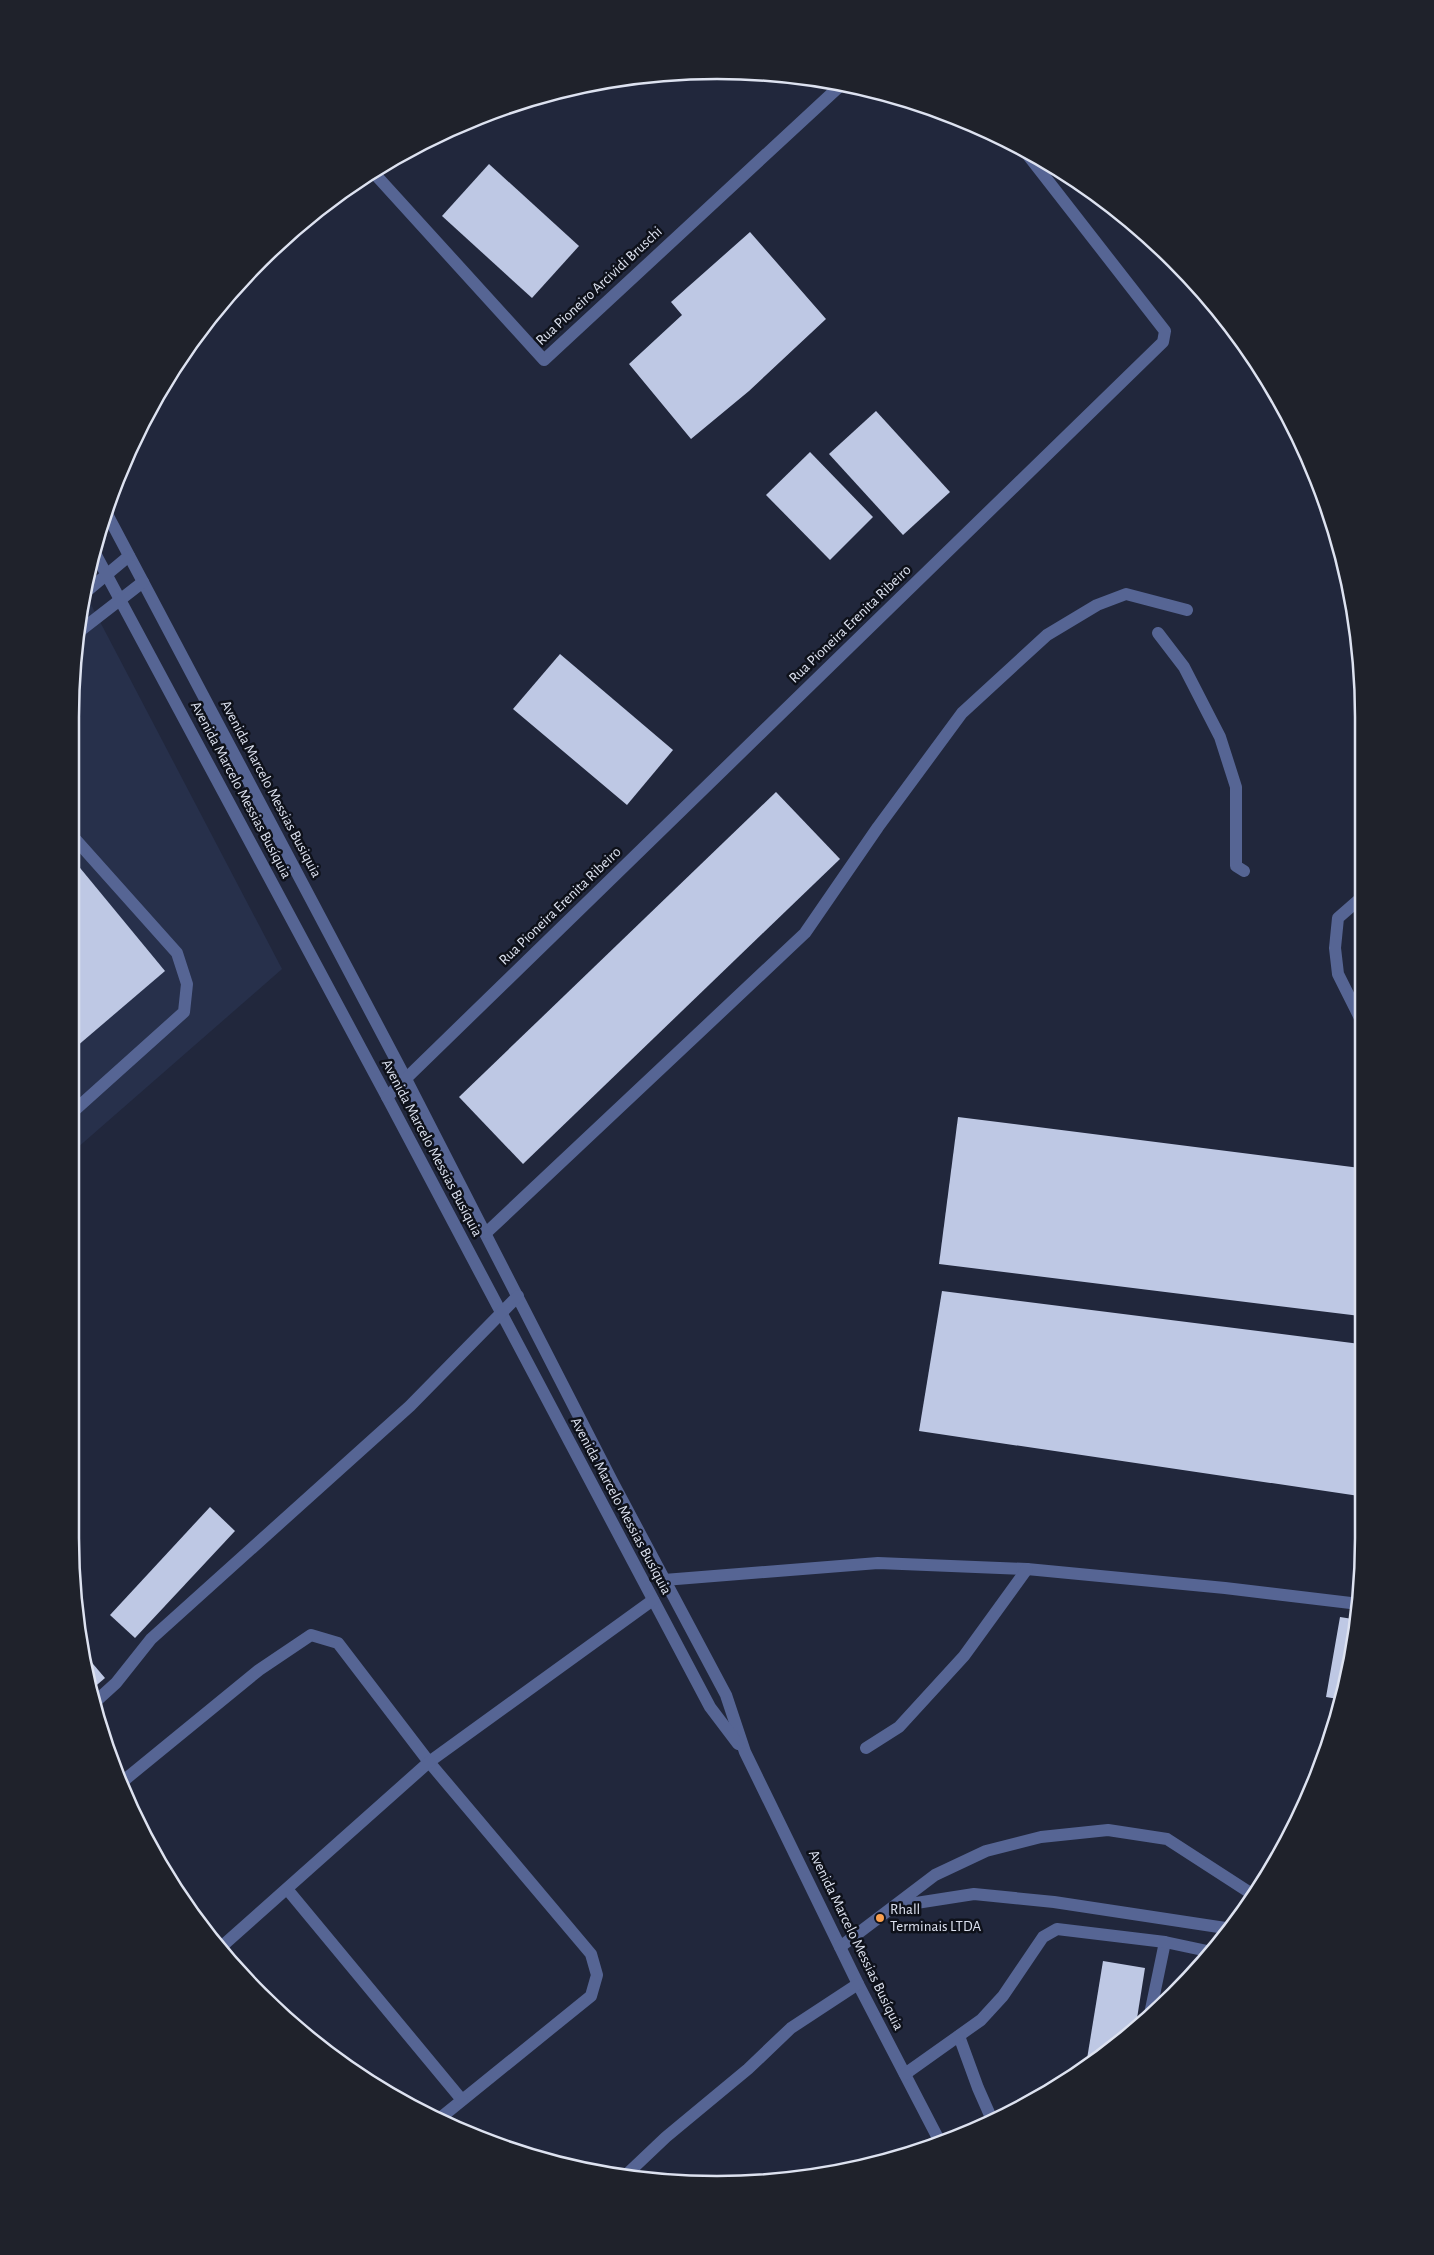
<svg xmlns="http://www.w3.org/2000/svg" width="1434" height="2255" viewBox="0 0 1434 2255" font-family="'Alegreya Sans',sans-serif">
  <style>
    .built { fill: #27304b }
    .building { fill: #bec8e4 }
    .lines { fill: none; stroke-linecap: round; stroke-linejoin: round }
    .minor { stroke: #566594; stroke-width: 12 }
    .poi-dot { fill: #fa9f4e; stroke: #0e111a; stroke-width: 2 }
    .labels { text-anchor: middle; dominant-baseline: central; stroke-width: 5; stroke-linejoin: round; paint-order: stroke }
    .street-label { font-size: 15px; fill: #dde2f0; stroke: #0e111a }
    .poi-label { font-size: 15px; fill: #dde2f0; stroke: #0e111a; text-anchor: start }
    .rim { fill: none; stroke: #dde2f0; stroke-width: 2.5 }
  </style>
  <rect width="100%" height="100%" fill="#21273c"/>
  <!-- built -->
  <path class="built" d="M 86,595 L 282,969 L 76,1149 L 76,633 Z"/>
  <!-- building -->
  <g class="building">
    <path d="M 489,164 L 579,246 L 532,298 L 442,216 Z"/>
    <path d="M 750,232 L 826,319 L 749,391 L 691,439 L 629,364 L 682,315 L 671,302 Z"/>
    <path d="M 876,411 L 950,492 L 903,535 L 829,454 Z"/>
    <path d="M 810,452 L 873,517 L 830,560 L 766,495 Z"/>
    <path d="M 560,654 L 673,750 L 627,805 L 513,709 Z"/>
    <path d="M 776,792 L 840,859 L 523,1164 L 459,1097 Z"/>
    <path d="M 76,863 L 165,971 L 76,1047 Z"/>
    <path d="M 958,1117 L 1360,1168 L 1360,1316 L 939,1264 Z"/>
    <path d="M 942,1291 L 1360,1344 L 1359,1496 L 919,1431 Z"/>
    <path d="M 210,1507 L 235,1531 L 135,1638 L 110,1615 Z"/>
    <path d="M 1340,1617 L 1359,1620 L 1358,1622 L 1338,1699 L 1326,1697 Z"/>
    <path d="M 82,1651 L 105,1678 L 91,1690 Z"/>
    <path d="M 1103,1961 L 1145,1968 L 1135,2031 L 1090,2065 L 1086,2065 Z"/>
    <path d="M 651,2172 L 658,2180 L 645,2178 Z"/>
  </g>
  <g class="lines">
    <!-- minor -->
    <g class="minor">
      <path d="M 373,172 L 544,360 L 841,85"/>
      <path d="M 107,514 L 406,1079 L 612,1481 L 726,1695 L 745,1752 L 858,1984 L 940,2142"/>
      <path d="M 96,555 L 387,1097 L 710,1707 L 738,1744"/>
      <path d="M 87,591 L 129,556"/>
      <path d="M 1158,633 L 1184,667 L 1220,737 L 1236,787 L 1236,866 L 1244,871"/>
      <path d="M 76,634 L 143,582"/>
      <path d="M 76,840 L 177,953 L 187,984 L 184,1012 L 76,1109"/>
      <path d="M 1361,1020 L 1338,974 L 1335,948 L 1338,918 L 1362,897"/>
      <path d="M 387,1097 L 1163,342 L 1165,331 L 1024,150"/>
      <path d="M 486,1233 L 805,933 L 878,827 L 962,713 L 1047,635 L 1097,605 L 1126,594 L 1187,610"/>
      <path d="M 664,1580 L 878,1563 L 1027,1569 L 1225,1588 L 1359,1604"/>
      <path d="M 94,1703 L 116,1683 L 151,1639 L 410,1406 L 518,1296"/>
      <path d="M 866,1748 L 899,1727 L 964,1656 L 1027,1569"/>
      <path d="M 122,1782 L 259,1670 L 311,1635 L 338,1643 L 429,1762 L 591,1954 L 597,1975 L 591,1996 L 439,2119"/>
      <path d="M 287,1889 L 462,2100"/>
      <path d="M 897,1906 L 974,1894 L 1054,1902 L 1232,1929"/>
      <path d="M 840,1947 L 935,1875 L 986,1851 L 1041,1837 L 1108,1830 L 1167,1839 L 1252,1894"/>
      <path d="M 220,1948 L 429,1762 L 653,1600"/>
      <path d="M 1149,2019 L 1165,1942"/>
      <path d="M 959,2036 L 978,2088 L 993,2122"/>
      <path d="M 905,2074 L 981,2020 L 1003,1996 L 1043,1937 L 1057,1929 L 1165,1942 L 1212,1952"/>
      <path d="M 627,2174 L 666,2137 L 748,2069 L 791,2028 L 858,1984"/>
    </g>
  </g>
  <!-- markers -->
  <circle class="poi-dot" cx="880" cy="1918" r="5"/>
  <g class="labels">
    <!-- street labels -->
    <g class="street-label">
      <text transform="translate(599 286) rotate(-43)">Rua Pioneiro Arcividi Bruschi</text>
      <text transform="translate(850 624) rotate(-44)">Rua Pioneira Erenita Ribeiro</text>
      <text transform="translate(271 789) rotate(62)">Avenida Marcelo Messias Busiquia</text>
      <text transform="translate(241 790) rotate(62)">Avenida Marcelo Messias Busíquia</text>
      <text transform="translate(560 906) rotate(-44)">Rua Pioneira Erenita Ribeiro</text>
      <text transform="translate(432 1148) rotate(62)">Avenida Marcelo Messias Busíquia</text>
      <text transform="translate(621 1506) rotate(62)">Avenida Marcelo Messias Busíquia</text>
      <text transform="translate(856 1940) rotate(64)">Avenida Marcelo Messias Busíquia</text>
    </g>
    <!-- poi labels -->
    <g class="poi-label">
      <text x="890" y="1909">Rhall<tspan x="890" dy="17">Terminais LTDA</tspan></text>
    </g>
  </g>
  <!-- crop -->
  <path d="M0 0H1434V2255H0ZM717 79H717A638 638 0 0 1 1355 717V1538A638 638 0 0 1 717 2176H717A638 638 0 0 1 79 1538V717A638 638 0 0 1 717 79Z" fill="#1f222b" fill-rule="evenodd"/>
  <path class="rim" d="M717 79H717A638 638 0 0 1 1355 717V1538A638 638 0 0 1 717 2176H717A638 638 0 0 1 79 1538V717A638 638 0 0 1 717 79Z"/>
</svg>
